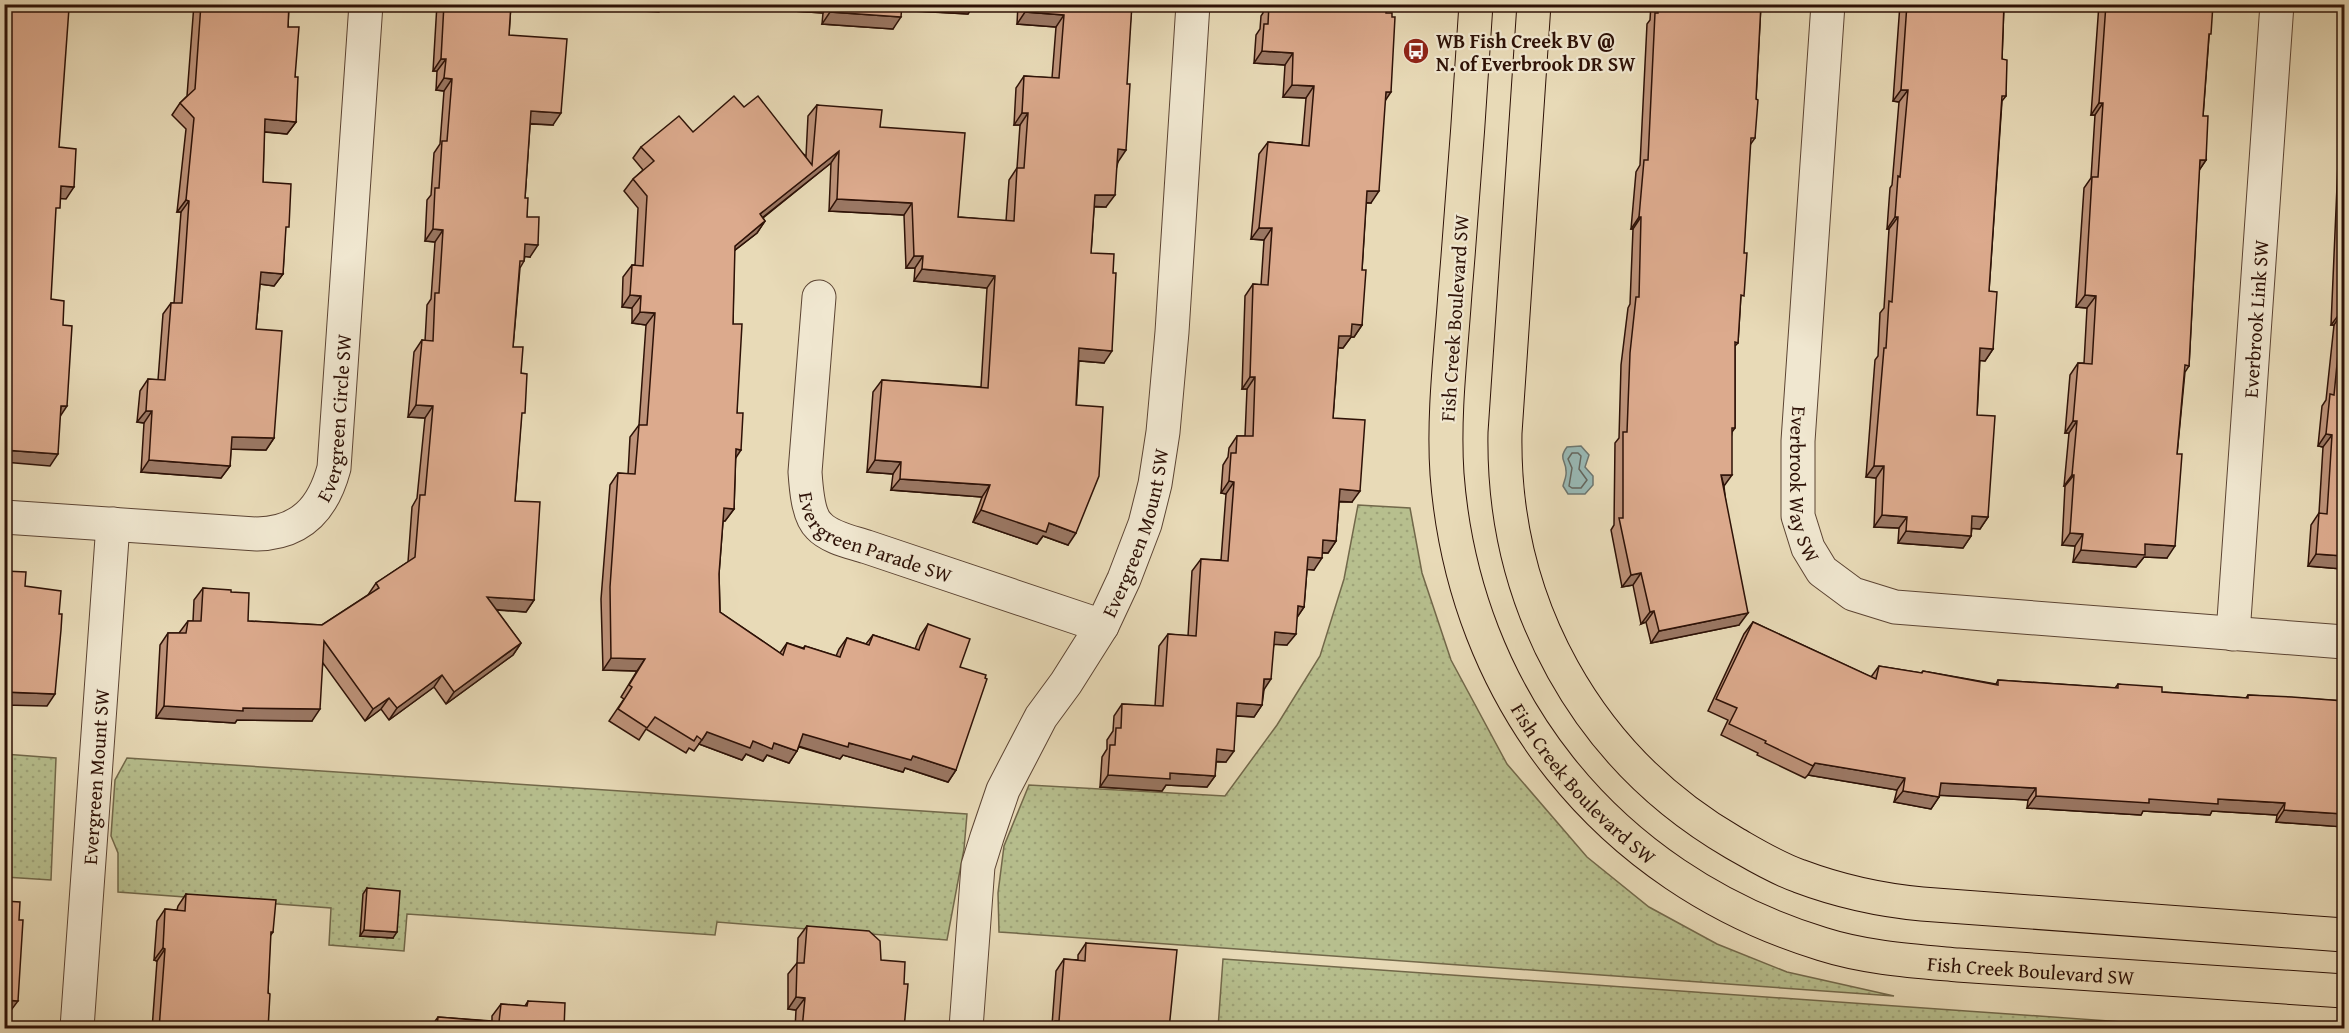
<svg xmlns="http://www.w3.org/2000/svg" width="2349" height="1033" viewBox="0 0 2349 1033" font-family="'Gentium Book Plus',serif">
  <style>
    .park { fill: url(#park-dots); stroke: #72684a; stroke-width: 1.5 }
    .water { fill: #99b9b5; stroke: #6e766f; stroke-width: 1.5 }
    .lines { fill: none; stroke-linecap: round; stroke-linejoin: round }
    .shore { stroke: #64665e; stroke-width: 1.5 }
    .minor-casing { stroke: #5c4433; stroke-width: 35 }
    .major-casing { stroke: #2e1207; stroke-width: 35 }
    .minor { stroke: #f0e7d0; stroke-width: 33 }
    .major { stroke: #e8dab7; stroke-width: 33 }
    .wall { fill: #bd9279; stroke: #2e1207; stroke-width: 1.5 }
    .shaded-wall { fill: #9a7763; stroke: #2e1207; stroke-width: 1.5 }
    .building { fill: #dcaa8d; stroke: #2e1207; stroke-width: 1.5 }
    .labels { text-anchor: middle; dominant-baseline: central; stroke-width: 4.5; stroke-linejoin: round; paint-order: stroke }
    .poi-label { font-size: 20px; font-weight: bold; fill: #2e1207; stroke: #f0e7d0; text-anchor: start }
    .street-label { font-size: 20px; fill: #2e1207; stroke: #f0e7d0 }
  </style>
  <defs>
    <pattern id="park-dots" width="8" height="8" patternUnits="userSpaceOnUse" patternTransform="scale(1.5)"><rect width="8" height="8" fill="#b7bf8e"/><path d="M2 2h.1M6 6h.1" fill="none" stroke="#9ea379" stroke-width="1.8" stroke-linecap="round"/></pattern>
  </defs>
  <rect width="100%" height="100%" fill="#e8dab7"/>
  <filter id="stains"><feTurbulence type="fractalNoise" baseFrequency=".00333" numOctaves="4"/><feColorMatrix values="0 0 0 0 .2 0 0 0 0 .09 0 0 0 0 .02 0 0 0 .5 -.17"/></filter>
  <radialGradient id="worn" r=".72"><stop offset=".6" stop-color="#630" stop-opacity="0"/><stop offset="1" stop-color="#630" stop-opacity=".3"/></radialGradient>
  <!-- park -->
  <g class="park">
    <path d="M 1358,505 L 1410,508 L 1422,573 L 1451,660 L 1507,764 L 1587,857 L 1649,907 L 1717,944 L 1787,972 L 1894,996 L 999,932 L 998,893 L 1004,846 L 1029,785 L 1225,796 L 1277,725 L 1320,656 L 1344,579 Z"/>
    <path d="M 4,754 L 56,758 L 51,880 L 5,877 Z"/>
    <path d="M 127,758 L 967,814 L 964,849 L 947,940 L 717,922 L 715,935 L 407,914 L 404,951 L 329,945 L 331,908 L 118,892 L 118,853 L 111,836 L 115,780 Z"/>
    <path d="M 1223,959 L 2209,1028 L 1218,1028 Z"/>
  </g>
  <!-- water -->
  <path class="water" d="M 1581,446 L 1589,455 L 1585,467 L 1593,476 L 1593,485 L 1585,494 L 1568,494 L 1563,486 C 1564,481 1567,476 1566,471 C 1566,460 1558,459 1567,447 Z"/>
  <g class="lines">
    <!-- shore -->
    <path class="shore" d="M 1572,453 L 1578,453 L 1581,456 L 1579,469 L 1587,480 L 1581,488 L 1572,488 L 1569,486 L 1572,468 L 1568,459 Z"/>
    <!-- minor casing -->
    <g class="minor-casing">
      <g id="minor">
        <path id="s1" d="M 1828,4 L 1798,441 L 1798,516 L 1808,548 L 1822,571 L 1853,594 L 1895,607 L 2344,642"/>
        <path id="s2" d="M 819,297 L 805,472 C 806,487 808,516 819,526 C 830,538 852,542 867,547 L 1102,626"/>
        <path id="s3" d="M 4,517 L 257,534 C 301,533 323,509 334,468 L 366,4"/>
        <path id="s4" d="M 2233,634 L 2277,4"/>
        <path id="s5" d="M 77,1028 L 113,524"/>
        <path id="s6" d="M 966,1028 L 978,866 L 987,837 L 1003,790 L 1041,717 L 1066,683 L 1102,626 L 1124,579 L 1145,524 L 1155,484 L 1163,432 L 1172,332 L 1193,4"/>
      </g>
    </g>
    <!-- major casing -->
    <g class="major-casing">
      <g id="major">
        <path id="s7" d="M 1476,4 C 1470,101 1463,197 1455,293 C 1451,352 1443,414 1447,474 C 1464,698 1607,878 1822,944 C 1866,958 1913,961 1958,965 L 2344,991"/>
        <path d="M 1534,4 L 1505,433 C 1502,603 1586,757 1734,843 C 1755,855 1776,868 1799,876 C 1839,891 1879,900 1922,904 L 2344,935"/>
      </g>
    </g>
    <!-- minor -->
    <use href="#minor" class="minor"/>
    <!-- major -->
    <use href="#major" class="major"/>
  </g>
  <!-- wall -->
  <g class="wall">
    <path d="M 194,4 L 289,4 L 288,27 L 295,77 L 296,122 L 287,134 L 264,132 L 263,182 L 285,232 L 283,274 L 274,286 L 260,284 L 256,329 L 274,438 L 266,450 L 231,449 L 230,466 L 221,478 L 141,472 L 144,423 L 137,422 L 140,391 L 148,379 L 158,380 L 163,314 L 171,303 L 174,303 L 181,212 L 177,212 L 186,129 L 172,115 L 180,103 L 187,96 Z"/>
    <path d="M 437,4 L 511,4 L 509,35 L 553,125 L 530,124 L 525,198 L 527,217 L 530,257 L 525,256 L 524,261 L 520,268 L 513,347 L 521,373 L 521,419 L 515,501 L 534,600 L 526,612 L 496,610 L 521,643 L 513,655 L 446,704 L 434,687 L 389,720 L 381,709 L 365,721 L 323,663 L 312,721 L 237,720 L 235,723 L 156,718 L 160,645 L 168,633 L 179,633 L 188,621 L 193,621 L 194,600 L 203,588 L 231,592 L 248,621 L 322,625 L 368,595 L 376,583 L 408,562 L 412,507 L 417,498 L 425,418 L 408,417 L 414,352 L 422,340 L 425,341 L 427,305 L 431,299 L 435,242 L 425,241 L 427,200 L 431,195 L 434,153 L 440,144 L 444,91 L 436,90 L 437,71 L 433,71 Z"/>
    <path d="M 750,4 L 974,4 L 968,14 L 901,10 L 893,29 L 822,24 L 823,13 L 749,8 Z"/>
    <path d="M 1018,4 L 1132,4 L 1118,162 L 1106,207 L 1094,207 L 1091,253 L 1104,363 L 1079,361 L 1068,545 L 1043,536 L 1037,544 L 973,522 L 982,497 L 891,490 L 893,474 L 867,472 L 873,392 L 882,380 L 981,387 L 987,288 L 914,281 L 915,268 L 906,268 L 904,215 L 829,211 L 831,163 L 763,218 L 765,221 L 757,233 L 734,251 L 733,324 L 737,413 L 734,509 L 725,521 L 723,521 L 719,574 L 720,612 L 780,653 L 787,643 L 803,648 L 805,646 L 836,656 L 839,649 L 847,638 L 866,644 L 873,635 L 915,649 L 920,636 L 928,624 L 960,667 L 956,770 L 948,782 L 905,768 L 903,772 L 843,755 L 840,759 L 799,747 L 789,763 L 767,755 L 763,761 L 746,754 L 742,760 L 699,744 L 694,751 L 689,748 L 686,753 L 646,729 L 639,740 L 609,721 L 624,699 L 621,697 L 637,671 L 603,670 L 601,599 L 610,485 L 618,473 L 628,474 L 630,437 L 639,425 L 646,325 L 632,323 L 632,308 L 622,307 L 623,277 L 632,265 L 635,265 L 638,208 L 624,191 L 633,179 L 643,170 L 633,158 L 641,147 L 693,132 L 744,107 L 806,156 L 808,116 L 817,105 L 880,127 L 958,217 L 1006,221 L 1009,180 L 1017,168 L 1020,125 L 1014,125 L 1016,88 L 1024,76 L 1052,78 L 1056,27 L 1017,24 Z"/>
    <path d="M 1264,4 L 1386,4 L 1385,100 L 1371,203 L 1366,203 L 1362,270 L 1362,325 L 1354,337 L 1351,337 L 1343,348 L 1338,348 L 1333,418 L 1352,502 L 1339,502 L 1336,541 L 1328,553 L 1322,553 L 1314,570 L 1307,569 L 1304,607 L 1297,617 L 1287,645 L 1274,644 L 1264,690 L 1262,705 L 1254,717 L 1236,716 L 1226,762 L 1216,762 L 1215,776 L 1207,787 L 1166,785 L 1162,791 L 1100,787 L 1102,757 L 1107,749 L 1107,740 L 1113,731 L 1114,716 L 1122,704 L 1155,706 L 1159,646 L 1168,634 L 1188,636 L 1192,571 L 1201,559 L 1221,560 L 1226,494 L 1221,493 L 1223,465 L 1228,457 L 1229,448 L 1237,436 L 1245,436 L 1247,389 L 1242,389 L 1245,296 L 1253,284 L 1261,285 L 1264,240 L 1251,239 L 1259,154 L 1268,142 L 1302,145 L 1306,98 L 1283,97 L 1285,65 L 1254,63 L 1256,35 L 1260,29 L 1261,16 L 1263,13 Z"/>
    <path d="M 1651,4 L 1761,4 L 1756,99 L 1755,138 L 1750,145 L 1738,343 L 1735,346 L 1735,428 L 1732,432 L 1724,486 L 1739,625 L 1651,643 L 1646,622 L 1641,624 L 1633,585 L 1622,587 L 1611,530 L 1614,525 L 1615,443 L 1619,438 L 1621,365 L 1628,308 L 1630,304 L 1633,229 L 1631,229 L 1636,172 L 1640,165 L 1647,24 L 1650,20 Z"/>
    <path d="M 1900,4 L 2004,4 L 2002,59 L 2006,96 L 2002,101 L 1989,291 L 1993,349 L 1985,361 L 1980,360 L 1977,415 L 1988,517 L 1980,529 L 1972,528 L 1971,536 L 1963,548 L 1898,543 L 1899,528 L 1874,527 L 1876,478 L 1866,477 L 1875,360 L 1878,356 L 1880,313 L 1884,308 L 1889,229 L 1887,229 L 1890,188 L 1892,185 L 1899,102 L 1893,101 Z"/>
    <path d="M 2099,4 L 2213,4 L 2209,37 L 2203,116 L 2206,160 L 2199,170 L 2189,366 L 2185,372 L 2167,558 L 2144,557 L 2136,567 L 2073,562 L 2075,546 L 2062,545 L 2065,486 L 2064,486 L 2069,433 L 2065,433 L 2070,375 L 2078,363 L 2084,363 L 2087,308 L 2076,307 L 2084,188 L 2091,178 L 2095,115 L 2091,115 Z"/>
    <path d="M 2344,111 L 2344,581 L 2341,581 L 2342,569 L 2308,566 L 2311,525 L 2319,513 L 2323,447 L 2318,446 L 2322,406 L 2326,400 L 2334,325 L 2331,325 L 2340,117 Z"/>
    <path d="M 1753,622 L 1871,677 L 1879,666 L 1921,673 L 1923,671 L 1996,684 L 1998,680 L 2115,688 L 2118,684 L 2162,692 L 2246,698 L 2248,695 L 2344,701 L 2344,827 L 2276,822 L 2277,815 L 2212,811 L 2210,815 L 2143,811 L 2141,815 L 2027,808 L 2028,800 L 1940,795 L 1931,809 L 1894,802 L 1897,790 L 1808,775 L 1805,778 L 1757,755 L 1758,753 L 1721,735 L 1728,720 L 1708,711 L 1744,634 Z"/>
    <path d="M 367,888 L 393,938 L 360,936 L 363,894 Z"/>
    <path d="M 186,894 L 273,932 L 270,936 L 268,993 L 268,1029 L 152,1029 L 157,961 L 154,960 L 157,921 L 165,909 L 177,910 L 178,906 Z"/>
    <path d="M 807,926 L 881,960 L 904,984 L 904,1029 L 795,1029 L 796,1010 L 788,1009 L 788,974 L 797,963 L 798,938 Z"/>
    <path d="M 1086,943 L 1169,1029 L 1049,1029 L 1052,1025 L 1056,971 L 1064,959 L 1078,960 L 1078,955 Z"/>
    <path d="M 528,1001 L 564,1029 L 417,1029 L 419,1026 L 431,1027 L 438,1017 L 492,1021 L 492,1016 L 501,1004 L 525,1006 Z"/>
  </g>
  <!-- shaded-wall -->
  <g class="shaded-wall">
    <path d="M 591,4 L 665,4 L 659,12 L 589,8 Z"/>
    <path d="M 752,4 L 829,4 L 823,13 L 749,8 Z"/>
    <path d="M 897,4 L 974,4 L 968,14 L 894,10 Z"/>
    <path d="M 830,12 L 901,17 L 893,29 L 822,24 Z"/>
    <path d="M 1025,12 L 1064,15 L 1056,27 L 1017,24 Z"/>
    <path d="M 1262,51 L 1293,53 L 1285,65 L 1254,63 Z"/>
    <path d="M 441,59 L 446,59 L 437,71 L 433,71 Z"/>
    <path d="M 444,78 L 452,79 L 444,91 L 436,90 Z"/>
    <path d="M 1292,85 L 1314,86 L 1306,98 L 1283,97 Z"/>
    <path d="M 1901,90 L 1908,90 L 1899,102 L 1893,101 Z"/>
    <path d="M 1386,92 L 1391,92 L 1383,104 Z"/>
    <path d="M 2099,103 L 2103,103 L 2095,115 L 2091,115 Z"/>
    <path d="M 531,111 L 561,113 L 553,125 L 522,123 Z"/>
    <path d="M 1022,113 L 1028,113 L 1020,125 L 1014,125 Z"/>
    <path d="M 265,119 L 296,122 L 287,134 L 257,131 Z"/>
    <path d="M 1118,149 L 1126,150 L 1118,162 L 1110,161 Z"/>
    <path d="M 839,151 L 831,163 L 752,226 L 760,214 Z"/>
    <path d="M 2200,160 L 2206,160 L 2198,172 Z"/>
    <path d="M 61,186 L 74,187 L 66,199 L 53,198 Z"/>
    <path d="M 1367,191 L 1379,191 L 1371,203 L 1358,202 Z"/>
    <path d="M 1095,195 L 1115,195 L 1106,207 L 1086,206 Z"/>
    <path d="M 837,199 L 912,203 L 904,215 L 829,211 Z"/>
    <path d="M 186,200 L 189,201 L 181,212 L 177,212 Z"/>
    <path d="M 1639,217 L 1641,217 L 1633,229 L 1631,229 Z"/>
    <path d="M 1895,217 L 1898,217 L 1889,229 L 1887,229 Z"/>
    <path d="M 765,221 L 757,233 L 726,257 L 735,246 Z"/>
    <path d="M 1259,228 L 1272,228 L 1264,240 L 1251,239 Z"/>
    <path d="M 433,229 L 443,230 L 435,242 L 425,241 Z"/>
    <path d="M 525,244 L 538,245 L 530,257 L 517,256 Z"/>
    <path d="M 914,256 L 923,256 L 915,268 L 906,268 Z"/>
    <path d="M 922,269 L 995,276 L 987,288 L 914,281 Z"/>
    <path d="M 261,272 L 283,274 L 274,286 L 252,283 Z"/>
    <path d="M 630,295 L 641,296 L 632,308 L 622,307 Z"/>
    <path d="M 2085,295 L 2096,296 L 2087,308 L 2076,307 Z"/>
    <path d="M 640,312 L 655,313 L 646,325 L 632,323 Z"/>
    <path d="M 2340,313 L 2342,313 L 2334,325 L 2331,325 Z"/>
    <path d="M 1352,324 L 1362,325 L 1354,337 L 1351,337 L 1343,348 L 1331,347 L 1339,336 Z"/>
    <path d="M 1079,348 L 1112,351 L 1104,363 L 1071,360 Z"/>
    <path d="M 1980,348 L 1993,349 L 1985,361 L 1972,360 Z"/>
    <path d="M 1250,377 L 1255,377 L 1247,389 L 1242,389 Z"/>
    <path d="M 416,405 L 433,406 L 425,418 L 408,417 Z"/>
    <path d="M 61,406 L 67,406 L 59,418 Z"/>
    <path d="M 146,411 L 152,411 L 144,423 L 137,422 Z"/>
    <path d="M 2073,421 L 2077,421 L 2069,433 L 2065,433 Z"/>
    <path d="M 2326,434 L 2332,435 L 2323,447 L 2318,446 Z"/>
    <path d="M 232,437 L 274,438 L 266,450 L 224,449 Z"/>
    <path d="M 736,449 L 741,450 L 733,462 Z"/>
    <path d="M 4,450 L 58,454 L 50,466 L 4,462 Z"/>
    <path d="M 149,460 L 230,466 L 221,478 L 141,472 Z"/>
    <path d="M 875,460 L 901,462 L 893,474 L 867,472 Z"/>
    <path d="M 1874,466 L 1884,466 L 1876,478 L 1866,477 Z"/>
    <path d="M 1721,475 L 1732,475 L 1724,486 Z"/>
    <path d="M 2072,475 L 2074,475 L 2065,486 L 2064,486 Z"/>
    <path d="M 900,479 L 990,485 L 982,497 L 891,490 Z"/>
    <path d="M 1229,481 L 1234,482 L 1226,494 L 1221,493 Z"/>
    <path d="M 1340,489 L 1360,491 L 1352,502 L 1332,501 Z"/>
    <path d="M 724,508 L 734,509 L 725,521 L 716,520 Z"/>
    <path d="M 981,510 L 1049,523 L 1076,533 L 1068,545 L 1043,536 L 1037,544 L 973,522 Z"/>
    <path d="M 1882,515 L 1907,517 L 1899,528 L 1874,527 Z"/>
    <path d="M 1972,516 L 1988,517 L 1980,529 L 1964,528 Z"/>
    <path d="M 1906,531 L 1971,536 L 1963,548 L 1898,543 Z"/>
    <path d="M 2070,533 L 2083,534 L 2075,546 L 2062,545 Z"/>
    <path d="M 1323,540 L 1336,541 L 1328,553 L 1315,552 Z"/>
    <path d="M 2145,544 L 2175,546 L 2167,558 L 2144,557 L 2136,567 L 2073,562 L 2081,550 Z"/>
    <path d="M 2316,554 L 2344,556 L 2344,564 L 2342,569 L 2308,566 Z"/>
    <path d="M 1308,557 L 1322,558 L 1314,570 L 1299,569 Z"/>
    <path d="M 1641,573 L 1633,585 L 1622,587 L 1631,575 Z"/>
    <path d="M 487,597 L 534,600 L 526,612 L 479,608 Z"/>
    <path d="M 1298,606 L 1304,607 L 1296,619 Z"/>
    <path d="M 1654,611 L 1646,622 L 1641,624 L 1650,612 Z"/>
    <path d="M 1748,613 L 1739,625 L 1651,643 L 1659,631 Z"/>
    <path d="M 1275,632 L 1296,634 L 1287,645 L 1266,644 Z"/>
    <path d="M 521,643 L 513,655 L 446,704 L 454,692 Z"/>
    <path d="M 611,658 L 645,659 L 637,671 L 603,670 Z"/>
    <path d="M 442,675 L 434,687 L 389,720 L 397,708 Z"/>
    <path d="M 1264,679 L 1271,679 L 1263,691 Z"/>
    <path d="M 4,692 L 55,694 L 47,706 L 4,705 Z"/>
    <path d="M 389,698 L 381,709 L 365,721 L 373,709 Z"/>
    <path d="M 1237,703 L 1262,705 L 1254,717 L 1228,715 Z"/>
    <path d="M 164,706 L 243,708 L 320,709 L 312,721 L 237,720 L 235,723 L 156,718 Z"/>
    <path d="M 707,732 L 753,741 L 774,743 L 797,751 L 789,763 L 767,755 L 763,761 L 746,754 L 742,760 L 699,744 Z"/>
    <path d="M 803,734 L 913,756 L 956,770 L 948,782 L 905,768 L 903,772 L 843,755 L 840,759 L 795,745 Z"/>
    <path d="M 1217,749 L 1234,751 L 1226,762 L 1209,761 Z"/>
    <path d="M 1815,763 L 1905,778 L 1897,790 L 1808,775 Z"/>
    <path d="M 1170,773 L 1215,776 L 1207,787 L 1166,785 L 1162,791 L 1100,787 L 1108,775 Z"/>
    <path d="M 1941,783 L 2036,788 L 2028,800 L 1933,795 Z"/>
    <path d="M 1903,791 L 1939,797 L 1931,809 L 1894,802 Z"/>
    <path d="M 2036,796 L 2149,799 L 2218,799 L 2285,803 L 2277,815 L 2212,811 L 2210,815 L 2143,811 L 2141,815 L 2027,808 Z"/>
    <path d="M 2284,810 L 2344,814 L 2344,827 L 2276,822 Z"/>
    <path d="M 364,930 L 397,932 L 393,938 L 360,936 Z"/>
    <path d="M 163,948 L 165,949 L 157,961 L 154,960 Z"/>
    <path d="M 796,997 L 805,998 L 796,1010 L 788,1009 Z"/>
    <path d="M 4,1000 L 18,1001 L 9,1013 L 4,1012 Z"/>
  </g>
  <!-- building -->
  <g class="building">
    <path d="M 4,4 L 66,4 L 65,7 L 69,8 L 59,147 L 76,149 L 74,187 L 61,186 L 60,208 L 56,208 L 51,299 L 64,301 L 63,325 L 72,326 L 67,406 L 61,406 L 58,454 L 4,450 Z"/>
    <path d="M 201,4 L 289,4 L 288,27 L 299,27 L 295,77 L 298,77 L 296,122 L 265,119 L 263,182 L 291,184 L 289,227 L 286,227 L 283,274 L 261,272 L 256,329 L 282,331 L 274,438 L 232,437 L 230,466 L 149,460 L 152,411 L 146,411 L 148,379 L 165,380 L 171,303 L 182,303 L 189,201 L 186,200 L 194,118 L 180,103 L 195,89 Z"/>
    <path d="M 444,4 L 511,4 L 509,35 L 567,39 L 561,113 L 531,111 L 525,198 L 528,198 L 527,217 L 539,217 L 538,245 L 525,244 L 524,261 L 520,261 L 513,347 L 523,347 L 521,373 L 527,374 L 525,413 L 522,413 L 515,501 L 540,502 L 534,600 L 487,597 L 521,643 L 454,692 L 442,675 L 397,708 L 389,698 L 373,709 L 324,641 L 320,709 L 243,708 L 243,711 L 164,706 L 168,633 L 186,633 L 188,621 L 201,621 L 203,588 L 231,590 L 231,592 L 249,593 L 248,621 L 322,625 L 379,588 L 376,583 L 415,557 L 420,495 L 425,495 L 433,406 L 416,405 L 422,340 L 433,341 L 435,293 L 439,293 L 443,230 L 433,229 L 435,188 L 439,188 L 442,141 L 447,141 L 452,79 L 444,78 L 446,59 L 441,59 Z"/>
    <path d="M 831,4 L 902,4 L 901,17 L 830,12 Z"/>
    <path d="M 1026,4 L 1132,4 L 1127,84 L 1130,84 L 1126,150 L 1118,149 L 1115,195 L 1095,195 L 1091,253 L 1114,254 L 1113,273 L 1116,273 L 1112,351 L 1079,348 L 1076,405 L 1103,407 L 1099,476 L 1076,533 L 1049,523 L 1046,532 L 981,510 L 990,485 L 900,479 L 901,462 L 875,460 L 882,380 L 988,388 L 995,276 L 922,269 L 923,256 L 914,256 L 912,203 L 837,199 L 839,151 L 760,214 L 765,221 L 735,246 L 733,324 L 742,324 L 737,413 L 743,413 L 741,450 L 736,449 L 734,509 L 724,508 L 719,574 L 720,612 L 783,655 L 787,643 L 804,649 L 805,646 L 840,657 L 847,638 L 869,645 L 873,635 L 919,650 L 928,624 L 970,639 L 960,667 L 986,675 L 985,678 L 987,679 L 956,770 L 913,756 L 911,760 L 849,743 L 848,747 L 803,734 L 797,751 L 774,743 L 772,749 L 753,741 L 750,748 L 707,732 L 702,740 L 697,736 L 694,741 L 655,717 L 647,728 L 618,709 L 632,687 L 629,685 L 645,659 L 611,658 L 610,587 L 618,473 L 635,474 L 639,425 L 647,425 L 655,313 L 640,312 L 641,296 L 630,295 L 632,265 L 643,266 L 647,196 L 633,179 L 654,161 L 641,147 L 679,116 L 693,132 L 734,96 L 744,107 L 758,96 L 812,165 L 817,105 L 882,110 L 880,127 L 965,133 L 958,217 L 1014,221 L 1017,168 L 1024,168 L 1028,113 L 1022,113 L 1024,76 L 1059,78 L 1064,15 L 1025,12 Z"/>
    <path d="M 1269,4 L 1386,4 L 1386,13 L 1392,13 L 1392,17 L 1395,17 L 1391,92 L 1386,92 L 1379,191 L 1367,191 L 1362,270 L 1366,270 L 1362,325 L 1352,324 L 1351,336 L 1339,336 L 1333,418 L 1365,420 L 1360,491 L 1340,489 L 1336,541 L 1323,540 L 1322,558 L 1308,557 L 1304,607 L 1298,606 L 1296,634 L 1275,632 L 1271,679 L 1264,679 L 1262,705 L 1237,703 L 1234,751 L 1217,749 L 1215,776 L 1170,773 L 1170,779 L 1108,775 L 1110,745 L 1115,745 L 1116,728 L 1121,728 L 1122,704 L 1163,706 L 1168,634 L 1196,636 L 1201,559 L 1228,561 L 1234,482 L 1229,481 L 1231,453 L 1236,453 L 1237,436 L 1253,436 L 1255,377 L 1250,377 L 1253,284 L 1268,285 L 1272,228 L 1259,228 L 1268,142 L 1309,146 L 1314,86 L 1292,85 L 1293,53 L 1262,51 L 1264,24 L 1268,24 Z"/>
    <path d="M 1658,4 L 1761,4 L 1756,99 L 1758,100 L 1755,138 L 1751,138 L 1744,253 L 1747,253 L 1744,296 L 1741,295 L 1738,343 L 1735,342 L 1735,428 L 1732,428 L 1732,475 L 1721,475 L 1748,613 L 1659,631 L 1654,611 L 1650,612 L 1641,573 L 1631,575 L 1619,518 L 1623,518 L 1623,432 L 1627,432 L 1630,353 L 1636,297 L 1639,297 L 1641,217 L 1639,217 L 1644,160 L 1648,160 L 1655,13 L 1658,13 Z"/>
    <path d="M 1907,4 L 2004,4 L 2002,59 L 2007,60 L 2006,96 L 2002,96 L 1989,291 L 1997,292 L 1993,349 L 1980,348 L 1977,415 L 1995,416 L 1988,517 L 1972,516 L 1971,536 L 1906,531 L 1907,517 L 1882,515 L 1884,466 L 1874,466 L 1884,348 L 1886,348 L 1889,301 L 1892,302 L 1898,217 L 1895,217 L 1898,176 L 1900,177 L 1908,90 L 1901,90 Z"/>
    <path d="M 2106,4 L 2213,4 L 2211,34 L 2209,34 L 2203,116 L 2208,116 L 2206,160 L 2200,160 L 2189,366 L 2185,365 L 2177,454 L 2182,454 L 2175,546 L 2145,544 L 2145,555 L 2081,550 L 2083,534 L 2070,533 L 2074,475 L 2072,475 L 2077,421 L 2073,421 L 2078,363 L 2092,364 L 2096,296 L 2085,295 L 2092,177 L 2098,177 L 2103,103 L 2099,103 Z"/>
    <path d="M 2344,195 L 2344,556 L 2316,554 L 2319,513 L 2327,514 L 2332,435 L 2326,434 L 2330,394 L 2334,395 L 2342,313 L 2340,313 Z"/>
    <path d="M 4,571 L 26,572 L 25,586 L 61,591 L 59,614 L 62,614 L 61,630 L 55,694 L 4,692 Z"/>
    <path d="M 1753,622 L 1876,679 L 1879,666 L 1922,673 L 1923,671 L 1998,685 L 1998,680 L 2118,688 L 2118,684 L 2162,687 L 2162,692 L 2248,698 L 2248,695 L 2292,697 L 2344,701 L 2344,814 L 2284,810 L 2285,803 L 2218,799 L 2218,804 L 2149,799 L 2149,803 L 2036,796 L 2036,788 L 1941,783 L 1939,797 L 1903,791 L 1905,778 L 1815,763 L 1813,766 L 1765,743 L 1766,741 L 1729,724 L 1737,708 L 1716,699 Z"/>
    <path d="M 367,888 L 400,891 L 397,932 L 364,930 Z"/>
    <path d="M 186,894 L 276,900 L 273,932 L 271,932 L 268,993 L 270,994 L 268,1029 L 159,1029 L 165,949 L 163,948 L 165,909 L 185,911 Z"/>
    <path d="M 4,901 L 20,902 L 19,920 L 23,920 L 18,1001 L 4,1000 Z"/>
    <path d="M 807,926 L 869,931 L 880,941 L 881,960 L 905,962 L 904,984 L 908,984 L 904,1029 L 802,1029 L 805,998 L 796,997 L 797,963 L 804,963 Z"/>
    <path d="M 1086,943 L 1177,950 L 1169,1029 L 1054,1029 L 1055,1021 L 1059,1021 L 1064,959 L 1085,961 Z"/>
    <path d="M 528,1001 L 565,1003 L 564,1029 L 419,1029 L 419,1026 L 437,1028 L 438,1017 L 499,1022 L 501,1004 L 527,1006 Z"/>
    <path d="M 342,1024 L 404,1029 L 341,1029 Z"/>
  </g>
  <!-- icons -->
  <defs>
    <g id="bus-disc" transform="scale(1.35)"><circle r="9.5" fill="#8f2418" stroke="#f0e7d0"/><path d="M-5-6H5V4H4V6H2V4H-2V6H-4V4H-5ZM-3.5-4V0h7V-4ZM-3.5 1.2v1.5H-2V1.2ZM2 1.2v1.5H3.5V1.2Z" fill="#fff"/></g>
  </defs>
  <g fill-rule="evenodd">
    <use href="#bus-disc" x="1416" y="51"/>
  </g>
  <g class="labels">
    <!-- poi labels -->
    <g class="poi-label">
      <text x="1436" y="40">WB Fish Creek BV @<tspan x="1436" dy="23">N. of Everbrook DR SW</tspan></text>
    </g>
    <!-- street labels -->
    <g class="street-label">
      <text transform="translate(1454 318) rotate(-86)">Fish Creek Boulevard SW</text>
      <text stroke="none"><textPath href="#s4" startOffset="316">Everbrook Link SW</textPath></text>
      <text stroke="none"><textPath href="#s3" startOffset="414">Evergreen Circle SW</textPath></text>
      <text stroke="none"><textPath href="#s1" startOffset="482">Everbrook Way SW</textPath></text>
      <text stroke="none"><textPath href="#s2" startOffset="285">Evergreen Parade SW</textPath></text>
      <text stroke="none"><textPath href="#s6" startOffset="534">Evergreen Mount SW</textPath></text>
      <text stroke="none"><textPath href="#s5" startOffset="252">Evergreen Mount SW</textPath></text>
      <text stroke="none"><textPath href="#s7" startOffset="818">Fish Creek Boulevard SW</textPath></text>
      <text stroke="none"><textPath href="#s7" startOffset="1322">Fish Creek Boulevard SW</textPath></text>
    </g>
  </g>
  <!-- margin -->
  <rect width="2349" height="1033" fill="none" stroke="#e8dab7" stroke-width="24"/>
  <rect x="6" y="6" width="2337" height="1021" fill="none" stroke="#2e1207" stroke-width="3"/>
  <rect x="12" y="12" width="2325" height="1009" fill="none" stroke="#2e1207" stroke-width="1.5"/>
  <rect width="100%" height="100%" filter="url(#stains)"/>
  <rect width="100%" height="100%" fill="url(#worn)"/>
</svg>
